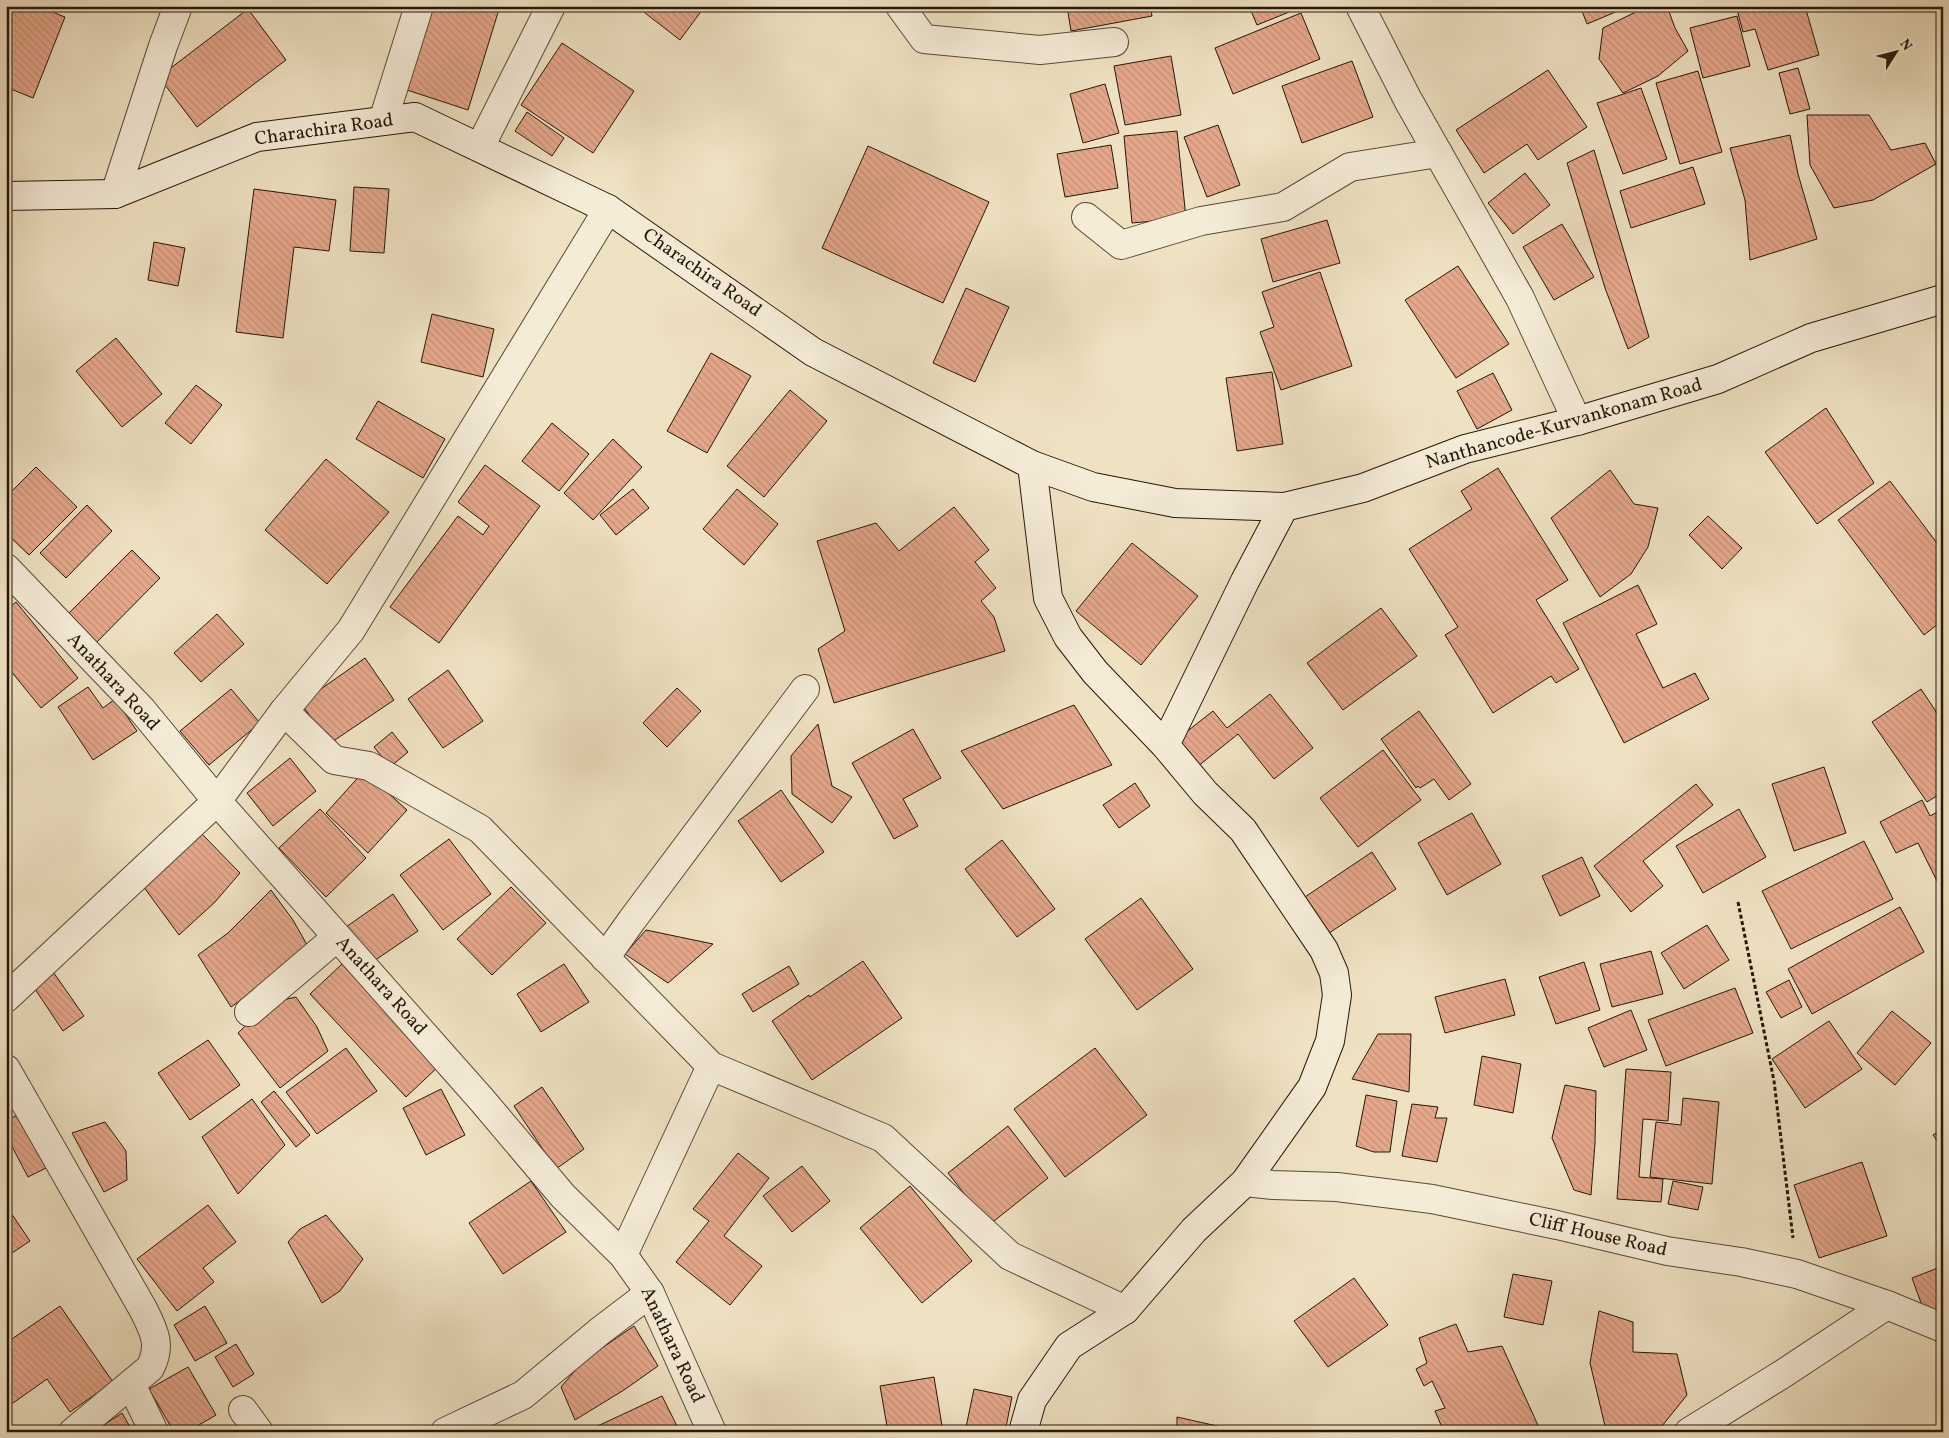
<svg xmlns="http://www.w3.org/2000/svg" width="1949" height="1438" viewBox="0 0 1949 1438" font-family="Vollkorn,serif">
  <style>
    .building { fill: url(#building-back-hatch); stroke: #251709 }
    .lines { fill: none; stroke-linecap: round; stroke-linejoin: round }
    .street-casing { stroke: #584a38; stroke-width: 30 }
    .secondary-casing { stroke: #251709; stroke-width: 30 }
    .path { stroke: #251709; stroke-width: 3; stroke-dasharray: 4 2.5; stroke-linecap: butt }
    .street { stroke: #f5ecd8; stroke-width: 28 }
    .secondary { stroke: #f5ecd8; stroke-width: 28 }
    .labels { text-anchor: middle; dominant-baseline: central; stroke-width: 4; stroke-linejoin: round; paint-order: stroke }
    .street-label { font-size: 19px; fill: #251709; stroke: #f5ecd8 }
  </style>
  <defs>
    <pattern id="building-back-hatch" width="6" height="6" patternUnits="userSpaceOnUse" patternTransform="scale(1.25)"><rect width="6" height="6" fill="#e6a88c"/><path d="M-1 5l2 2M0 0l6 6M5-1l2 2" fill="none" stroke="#c59077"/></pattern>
  </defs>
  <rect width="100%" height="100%" fill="#efe2c3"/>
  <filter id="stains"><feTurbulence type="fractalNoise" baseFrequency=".004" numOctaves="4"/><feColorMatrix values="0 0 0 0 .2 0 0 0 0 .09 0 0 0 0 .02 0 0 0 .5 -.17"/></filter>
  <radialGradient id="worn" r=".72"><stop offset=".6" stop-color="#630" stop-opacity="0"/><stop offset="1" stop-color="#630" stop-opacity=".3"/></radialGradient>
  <!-- building -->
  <g class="building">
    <path d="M 6,6 L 37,6 L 65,17 L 33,98 L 6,87 Z"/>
    <path d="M 432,6 L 500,6 L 468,110 L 407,90 Z"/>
    <path d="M 636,6 L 705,6 L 680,40 Z"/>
    <path d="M 1067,6 L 1150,6 L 1152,16 L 1071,31 Z"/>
    <path d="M 1249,6 L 1304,6 L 1257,25 Z"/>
    <path d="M 1469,6 L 1479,6 L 1473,11 Z"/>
    <path d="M 1580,6 L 1616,6 L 1618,11 L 1587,24 Z"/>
    <path d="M 1648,6 L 1667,6 L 1675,28 L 1688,51 L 1658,76 L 1623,93 L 1599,59 L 1603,28 Z"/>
    <path d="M 1736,6 L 1805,6 L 1819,55 L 1768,70 L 1755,29 L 1743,32 Z"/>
    <path d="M 248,9 L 286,60 L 197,127 L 159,77 Z"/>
    <path d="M 1301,13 L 1320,59 L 1233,94 L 1215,48 Z"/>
    <path d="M 1737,16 L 1750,66 L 1703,78 L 1690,28 Z"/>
    <path d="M 562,43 L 634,91 L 593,153 L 521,105 Z"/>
    <path d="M 1171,56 L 1181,115 L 1125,125 L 1114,66 Z"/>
    <path d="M 1352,61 L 1373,117 L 1302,143 L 1282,86 Z"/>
    <path d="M 1798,68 L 1810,109 L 1790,114 L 1779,73 Z"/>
    <path d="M 1548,70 L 1587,127 L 1538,160 L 1527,144 L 1484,173 L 1456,130 Z"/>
    <path d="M 1698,71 L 1722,152 L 1680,164 L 1656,83 Z"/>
    <path d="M 1105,84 L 1119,133 L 1083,143 L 1070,94 Z"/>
    <path d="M 1641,88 L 1667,159 L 1623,174 L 1597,103 Z"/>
    <path d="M 527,112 L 564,138 L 552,156 L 515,131 Z"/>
    <path d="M 1807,115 L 1869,115 L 1891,150 L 1925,143 L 1936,164 L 1873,200 L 1834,208 L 1810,165 Z"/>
    <path d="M 1218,125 L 1240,185 L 1207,197 L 1184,137 Z"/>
    <path d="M 1177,131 L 1186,218 L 1132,223 L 1124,136 Z"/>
    <path d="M 1790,135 L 1798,174 L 1817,239 L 1750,260 L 1745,200 L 1730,148 Z"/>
    <path d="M 1111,145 L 1118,188 L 1065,197 L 1057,154 Z"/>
    <path d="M 868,146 L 989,202 L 943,303 L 822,248 Z"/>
    <path d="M 1594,150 L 1649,337 L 1628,349 L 1605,288 L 1567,163 Z"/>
    <path d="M 1693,167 L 1705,204 L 1631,228 L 1620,191 Z"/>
    <path d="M 1525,173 L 1550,205 L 1513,234 L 1488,203 Z"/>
    <path d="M 354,187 L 389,189 L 384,253 L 350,251 Z"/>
    <path d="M 254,189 L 336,200 L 329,251 L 294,247 L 283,338 L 236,332 Z"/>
    <path d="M 1327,220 L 1340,263 L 1273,282 L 1261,239 Z"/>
    <path d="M 1562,224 L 1594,277 L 1554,300 L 1523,247 Z"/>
    <path d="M 154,242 L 185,248 L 178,286 L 148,280 Z"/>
    <path d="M 1458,266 L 1509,344 L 1456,378 L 1405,300 Z"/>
    <path d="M 1320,272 L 1352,366 L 1281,390 L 1260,332 L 1274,327 L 1262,292 Z"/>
    <path d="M 966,288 L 1009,307 L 975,382 L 933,363 Z"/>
    <path d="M 432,314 L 494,329 L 483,377 L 421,362 Z"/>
    <path d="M 116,338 L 162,394 L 122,427 L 76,371 Z"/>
    <path d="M 711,353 L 751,376 L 707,453 L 667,431 Z"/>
    <path d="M 1272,372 L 1283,444 L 1237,451 L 1226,378 Z"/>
    <path d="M 1493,373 L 1512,410 L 1477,429 L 1457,391 Z"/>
    <path d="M 196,385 L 222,405 L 191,444 L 165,423 Z"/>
    <path d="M 790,390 L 827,421 L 764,497 L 727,466 Z"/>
    <path d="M 378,401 L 445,439 L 423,478 L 356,439 Z"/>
    <path d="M 1826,408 L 1874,483 L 1817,524 L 1765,452 Z"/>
    <path d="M 552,423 L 589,454 L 559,491 L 522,461 Z"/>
    <path d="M 613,439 L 642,467 L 593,520 L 564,493 Z"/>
    <path d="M 326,459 L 389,512 L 327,584 L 265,530 Z"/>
    <path d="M 485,465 L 540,506 L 439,643 L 390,607 L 458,516 L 483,535 L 489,526 L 458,502 Z"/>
    <path d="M 36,467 L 77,507 L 29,555 L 6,533 L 6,497 Z"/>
    <path d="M 1498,468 L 1568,580 L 1536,600 L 1579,669 L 1556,683 L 1551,676 L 1493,713 L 1445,635 L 1458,627 L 1409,549 L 1472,509 L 1461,491 Z"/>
    <path d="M 1610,470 L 1634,504 L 1658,508 L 1648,547 L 1631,574 L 1600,597 L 1551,518 Z"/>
    <path d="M 1890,481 L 1943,551 L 1943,620 L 1924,635 L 1838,520 Z"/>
    <path d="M 633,489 L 649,508 L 616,535 L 600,515 Z"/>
    <path d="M 737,489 L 778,524 L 744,565 L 703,529 Z"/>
    <path d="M 87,505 L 112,531 L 66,578 L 40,553 Z"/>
    <path d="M 954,507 L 989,550 L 975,562 L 996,588 L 981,601 L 994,617 L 1005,651 L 834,703 L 818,649 L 845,631 L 817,541 L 876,523 L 899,551 Z"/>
    <path d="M 1708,516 L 1742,548 L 1722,569 L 1689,535 Z"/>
    <path d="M 1132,543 L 1198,596 L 1141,665 L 1076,611 Z"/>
    <path d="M 132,550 L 160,578 L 92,647 L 64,618 Z"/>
    <path d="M 1638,585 L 1657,624 L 1636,634 L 1663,688 L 1695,673 L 1709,699 L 1624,743 L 1563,623 Z"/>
    <path d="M 16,602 L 78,678 L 41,708 L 6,665 L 6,610 Z"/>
    <path d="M 1381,608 L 1417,656 L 1343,710 L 1307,663 Z"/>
    <path d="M 217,614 L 244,644 L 201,682 L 174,653 Z"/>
    <path d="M 365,658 L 394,700 L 329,744 L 301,703 Z"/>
    <path d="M 448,670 L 483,721 L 443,748 L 408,699 Z"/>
    <path d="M 88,687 L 103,708 L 115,699 L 137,731 L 93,760 L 58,707 Z"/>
    <path d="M 677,688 L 701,711 L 667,747 L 643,723 Z"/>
    <path d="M 231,689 L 260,723 L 209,765 L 180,731 Z"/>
    <path d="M 1921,689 L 1943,722 L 1943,792 L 1927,802 L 1872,722 Z"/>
    <path d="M 1270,694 L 1313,748 L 1274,779 L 1238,734 L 1192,771 L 1171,744 L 1213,711 L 1227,728 Z"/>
    <path d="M 1074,705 L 1112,765 L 1003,809 L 961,751 Z"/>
    <path d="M 1419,711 L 1471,784 L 1449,800 L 1434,779 L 1420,788 L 1418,786 L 1416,788 L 1381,739 Z"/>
    <path d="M 818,724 L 832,786 L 852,797 L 832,823 L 792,794 L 791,756 Z"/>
    <path d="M 913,729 L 941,778 L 903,799 L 918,826 L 894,839 L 852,763 Z"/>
    <path d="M 392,732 L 408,752 L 390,767 L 374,747 Z"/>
    <path d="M 1383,750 L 1421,800 L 1358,847 L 1320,798 Z"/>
    <path d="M 290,758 L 316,791 L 273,826 L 247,793 Z"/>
    <path d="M 1824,767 L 1846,833 L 1794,851 L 1772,784 Z"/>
    <path d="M 364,771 L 407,810 L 368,853 L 326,813 Z"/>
    <path d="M 1135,783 L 1150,806 L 1119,828 L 1103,805 Z"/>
    <path d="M 1696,784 L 1713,805 L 1643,861 L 1663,886 L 1631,912 L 1594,866 Z"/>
    <path d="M 781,790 L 824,852 L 781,882 L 738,821 Z"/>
    <path d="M 1922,800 L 1930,816 L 1943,809 L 1941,889 L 1918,843 L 1896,853 L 1880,822 Z"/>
    <path d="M 320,809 L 366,858 L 326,897 L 279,848 Z"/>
    <path d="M 1739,809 L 1766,857 L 1703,893 L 1676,846 Z"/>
    <path d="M 1472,813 L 1501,864 L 1447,895 L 1418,843 Z"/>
    <path d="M 200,832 L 240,873 L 215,902 L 179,935 L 143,886 Z"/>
    <path d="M 449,839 L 491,894 L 443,930 L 400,875 Z"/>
    <path d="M 1002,840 L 1055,909 L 1017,937 L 965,869 Z"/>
    <path d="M 1864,841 L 1893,899 L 1791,949 L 1762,891 Z"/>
    <path d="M 1372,852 L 1396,889 L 1323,937 L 1299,901 Z"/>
    <path d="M 1582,857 L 1600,896 L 1560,916 L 1542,876 Z"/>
    <path d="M 511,887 L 546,923 L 492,975 L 457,939 Z"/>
    <path d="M 271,890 L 293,920 L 310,950 L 231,1007 L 198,955 L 228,933 Z"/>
    <path d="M 393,894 L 418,931 L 371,963 L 346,927 Z"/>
    <path d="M 1141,898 L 1193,969 L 1137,1010 L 1085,939 Z"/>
    <path d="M 1900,907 L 1924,952 L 1812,1014 L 1788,969 Z"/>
    <path d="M 1707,925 L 1729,960 L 1684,989 L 1661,953 Z"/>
    <path d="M 646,930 L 713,944 L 668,983 L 625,954 Z"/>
    <path d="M 1651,951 L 1663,994 L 1612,1007 L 1600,964 Z"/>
    <path d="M 863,961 L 902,1018 L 812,1080 L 772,1021 L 809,995 L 810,997 Z"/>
    <path d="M 1584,962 L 1600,1010 L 1556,1024 L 1539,977 Z"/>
    <path d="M 342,964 L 439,1066 L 406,1097 L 310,994 Z"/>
    <path d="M 564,964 L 589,1002 L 541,1032 L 517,994 Z"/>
    <path d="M 789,966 L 799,984 L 753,1012 L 742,994 Z"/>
    <path d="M 51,969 L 84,1016 L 63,1031 L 31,983 Z"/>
    <path d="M 1505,979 L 1515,1015 L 1445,1033 L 1435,997 Z"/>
    <path d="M 1789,980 L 1802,1007 L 1781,1018 L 1766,992 Z"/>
    <path d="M 1735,988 L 1753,1033 L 1666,1066 L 1648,1020 Z"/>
    <path d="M 296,997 L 317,1027 L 328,1051 L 280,1088 L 238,1033 L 269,1003 Z"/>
    <path d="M 1631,1010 L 1647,1050 L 1604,1067 L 1588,1028 Z"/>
    <path d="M 1892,1011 L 1931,1043 L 1895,1085 L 1857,1053 Z"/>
    <path d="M 1829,1021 L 1862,1069 L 1805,1108 L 1772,1059 Z"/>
    <path d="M 1378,1034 L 1411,1034 L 1409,1092 L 1352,1079 Z"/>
    <path d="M 208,1040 L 240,1085 L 190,1120 L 158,1073 Z"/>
    <path d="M 346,1048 L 377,1091 L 317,1134 L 286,1092 Z"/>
    <path d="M 1095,1048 L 1147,1115 L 1065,1177 L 1014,1109 Z"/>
    <path d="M 1482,1056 L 1521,1064 L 1513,1113 L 1474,1105 Z"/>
    <path d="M 1626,1069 L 1671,1072 L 1668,1121 L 1643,1119 L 1639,1177 L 1663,1179 L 1661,1202 L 1617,1199 Z"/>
    <path d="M 1565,1085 L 1596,1091 L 1595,1143 L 1591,1195 L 1574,1190 L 1552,1138 Z"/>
    <path d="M 542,1087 L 584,1149 L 556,1169 L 514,1106 Z"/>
    <path d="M 441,1089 L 465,1135 L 426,1155 L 403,1108 Z"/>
    <path d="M 274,1091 L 310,1135 L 296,1147 L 261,1102 Z"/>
    <path d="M 1366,1095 L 1397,1101 L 1390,1152 L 1374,1152 L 1356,1146 Z"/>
    <path d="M 1683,1098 L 1719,1102 L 1712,1184 L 1650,1177 L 1656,1122 L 1681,1125 Z"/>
    <path d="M 252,1099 L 285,1145 L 238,1194 L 202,1137 Z"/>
    <path d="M 1412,1104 L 1438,1107 L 1435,1118 L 1447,1118 L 1437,1162 L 1402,1156 Z"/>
    <path d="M 21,1113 L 48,1167 L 28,1177 L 6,1135 L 6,1121 Z"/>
    <path d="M 105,1122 L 126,1151 L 127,1180 L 104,1192 L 72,1133 Z"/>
    <path d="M 1008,1126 L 1048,1178 L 989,1225 L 948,1173 Z"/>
    <path d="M 1943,1129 L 1943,1149 L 1933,1135 Z"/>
    <path d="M 738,1153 L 769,1178 L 724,1236 L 762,1266 L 730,1305 L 676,1262 L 709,1221 L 693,1209 Z"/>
    <path d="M 1862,1162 L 1887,1236 L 1819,1258 L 1794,1185 Z"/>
    <path d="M 802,1166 L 830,1201 L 792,1232 L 763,1196 Z"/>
    <path d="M 531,1181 L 566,1232 L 503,1274 L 469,1223 Z"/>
    <path d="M 1673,1181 L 1703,1187 L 1698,1210 L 1668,1204 Z"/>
    <path d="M 910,1186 L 972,1261 L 922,1303 L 860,1228 Z"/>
    <path d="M 208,1205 L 236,1242 L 203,1268 L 214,1282 L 177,1311 L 137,1259 Z"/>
    <path d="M 7,1207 L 30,1241 L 6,1257 L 6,1208 Z"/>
    <path d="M 326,1215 L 363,1259 L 340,1291 L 322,1303 L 288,1242 L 300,1229 Z"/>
    <path d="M 1943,1266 L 1943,1307 L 1925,1314 L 1912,1278 Z"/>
    <path d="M 1513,1274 L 1552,1281 L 1543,1325 L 1504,1317 Z"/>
    <path d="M 1354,1278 L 1388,1325 L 1328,1367 L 1294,1321 Z"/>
    <path d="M 60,1306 L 113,1382 L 70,1412 L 47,1379 L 6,1408 L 6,1343 Z"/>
    <path d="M 205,1306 L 227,1343 L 195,1361 L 174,1325 Z"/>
    <path d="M 1599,1311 L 1633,1322 L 1633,1352 L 1677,1354 L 1687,1395 L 1662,1426 L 1605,1426 L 1590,1363 Z"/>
    <path d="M 1456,1324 L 1468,1352 L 1502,1346 L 1541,1432 L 1444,1432 L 1435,1411 L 1445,1408 L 1432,1381 L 1424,1386 L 1416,1369 L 1427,1363 L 1419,1338 Z"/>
    <path d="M 634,1326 L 658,1366 L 624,1390 L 575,1420 L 561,1387 L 583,1361 Z"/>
    <path d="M 236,1344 L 254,1374 L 233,1387 L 215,1357 Z"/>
    <path d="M 188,1367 L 216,1415 L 187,1432 L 174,1432 L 149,1389 Z"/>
    <path d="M 934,1377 L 943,1432 L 888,1432 L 880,1386 Z"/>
    <path d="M 974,1389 L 1012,1397 L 1005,1432 L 965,1432 Z"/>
    <path d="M 662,1396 L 680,1432 L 590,1432 L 589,1430 Z"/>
    <path d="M 122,1413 L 133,1432 L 93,1432 Z"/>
    <path d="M 1177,1417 L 1244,1432 L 1177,1432 Z"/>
  </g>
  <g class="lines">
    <!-- street casing -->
    <g class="street-casing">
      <g id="street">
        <path d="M 900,6 L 924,39 L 1040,50 L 1114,42"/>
        <path d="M 1360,6 L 1408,100 L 1520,298 L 1577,421"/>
        <path d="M 383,121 L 419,6"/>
        <path d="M 480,147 L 551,6"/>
        <path d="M 115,194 L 163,46 L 178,6"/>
        <path d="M 1086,217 L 1121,245 L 1201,221 L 1283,207 L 1350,167 L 1438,153"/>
        <path d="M 6,568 L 142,710 L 217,801 L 481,1099 L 563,1196 L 623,1255 L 650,1293 L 712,1432"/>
        <path d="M 284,711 L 334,760 L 369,766 L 480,829 L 711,1066 L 883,1138 L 1010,1256 L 1125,1310"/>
        <path d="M 605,958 L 632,920 L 805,689"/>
        <path d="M 6,998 L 217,801 L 284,711 L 351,630 L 608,209"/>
        <path d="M 249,1012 L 337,937"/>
        <path d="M 6,1069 L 143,1309 C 154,1331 162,1345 150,1368 L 73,1432"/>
        <path d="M 1245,1182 L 1273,1185 L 1337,1187 L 1432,1199 L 1557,1225 L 1667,1251 L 1741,1262 L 1797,1274 L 1887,1305 L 1943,1328"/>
        <path d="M 623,1255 L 711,1066"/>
        <path d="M 131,1384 L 154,1432"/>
        <path d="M 243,1410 L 259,1432"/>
        <path d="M 445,1432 L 523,1395 L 600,1331 L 650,1293"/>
        <path d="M 1689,1432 L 1781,1375 L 1887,1305"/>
      </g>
    </g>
    <!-- secondary casing -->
    <g class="secondary-casing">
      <g id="secondary">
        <path d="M 6,196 L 115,194 L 257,137 L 415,117 L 608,209 L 813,352 L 1032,465 L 1093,487 L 1175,503 L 1284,507"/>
        <path d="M 1032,465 L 1048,598 L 1068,637 L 1095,672 L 1165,745"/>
        <path d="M 1023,1432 L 1032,1400 L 1069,1346 L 1125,1310 L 1194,1230 L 1245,1182 L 1312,1087 L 1330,1041 L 1337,995 L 1334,973 L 1324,950 L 1243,830 L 1205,793 L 1165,745 L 1245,581 L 1284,507 L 1363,488 L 1465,449 L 1577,421 L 1718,379 L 1811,338 L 1943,299"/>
      </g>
    </g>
    <!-- path -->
    <path class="path" d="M 1738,902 L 1774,1081 L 1793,1238"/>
    <!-- street -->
    <use href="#street" class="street"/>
    <!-- secondary -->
    <use href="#secondary" class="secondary"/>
  </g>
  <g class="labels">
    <!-- street labels -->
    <g class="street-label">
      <text transform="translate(324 130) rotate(-8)">Charachira Road</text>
      <text transform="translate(702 273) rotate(35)">Charachira Road</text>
      <text transform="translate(1564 424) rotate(-16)">Nanthancode-Kurvankonam Road</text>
      <text transform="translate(113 682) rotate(47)">Anathara Road</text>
      <text transform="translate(381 986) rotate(48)">Anathara Road</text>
      <text transform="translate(1598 1235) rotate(13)">Cliff House Road</text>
      <text transform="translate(672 1345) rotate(65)">Anathara Road</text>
    </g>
  </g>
  <!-- margin -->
  <rect width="1949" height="1438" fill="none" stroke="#efe2c3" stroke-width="25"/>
  <rect x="8" y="8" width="1934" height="1423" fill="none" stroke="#251709" stroke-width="2.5"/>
  <rect x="12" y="12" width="1924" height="1413" fill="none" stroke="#251709"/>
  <!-- north arrow -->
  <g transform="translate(1896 52) rotate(54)" stroke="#f5ecd8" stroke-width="4" paint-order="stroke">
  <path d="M0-4L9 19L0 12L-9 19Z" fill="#251709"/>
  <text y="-8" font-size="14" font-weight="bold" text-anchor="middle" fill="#251709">N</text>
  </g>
  <rect width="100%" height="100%" filter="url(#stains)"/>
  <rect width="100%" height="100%" fill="url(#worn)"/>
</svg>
